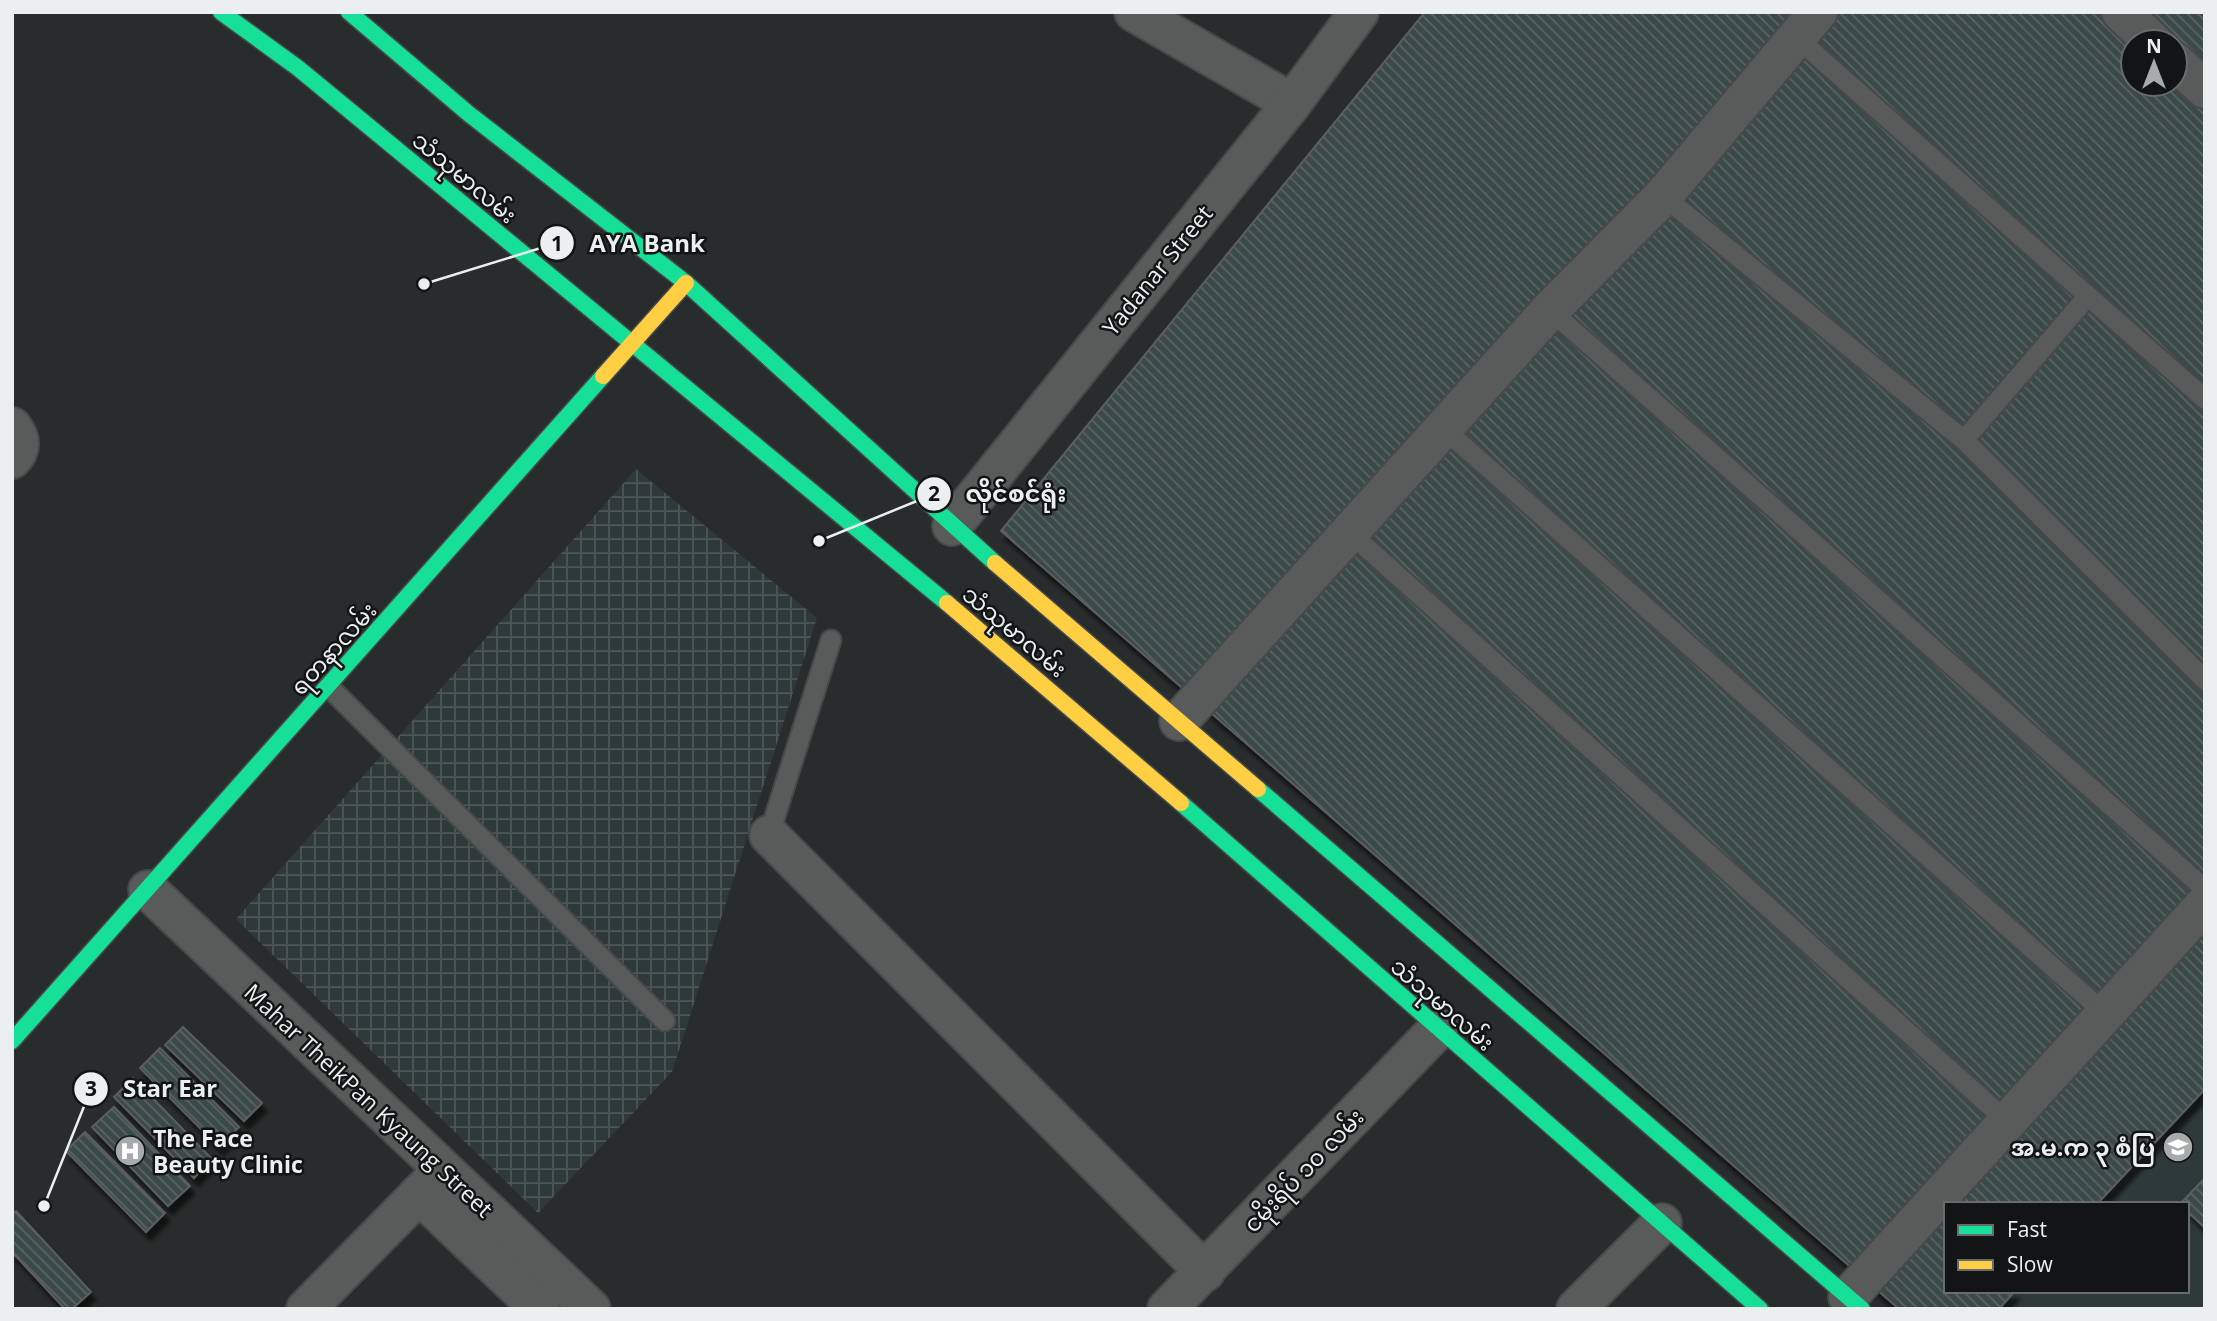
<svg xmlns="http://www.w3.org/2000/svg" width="2217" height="1321" viewBox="0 0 2217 1321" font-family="'Open Sans','Noto Sans Myanmar',sans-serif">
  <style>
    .built { fill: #2e393a }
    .industrial { fill: url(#industrial-grid) }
    .building { fill: url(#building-back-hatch); stroke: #5b5e5e; stroke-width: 2; fill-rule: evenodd; filter: url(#shadow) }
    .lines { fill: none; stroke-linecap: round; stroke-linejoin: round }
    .lane-casing { stroke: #464949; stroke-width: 23 }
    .street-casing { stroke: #464949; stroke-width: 42 }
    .fast-casing { stroke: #464949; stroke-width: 19 }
    .slow-casing { stroke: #464949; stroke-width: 19 }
    .lane { stroke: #595b5b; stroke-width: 19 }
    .street { stroke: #595b5b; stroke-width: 38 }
    .fast { stroke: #16e098; stroke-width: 16 }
    .slow { stroke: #ffcf43; stroke-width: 16 }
    .labels { text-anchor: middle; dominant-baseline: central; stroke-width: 5; stroke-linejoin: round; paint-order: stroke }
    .street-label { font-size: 23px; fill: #ecefef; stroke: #121415 }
    .poi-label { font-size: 23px; font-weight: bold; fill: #ecefef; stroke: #121415; text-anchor: start }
    .leader { fill: none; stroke: #ecefef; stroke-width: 2.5 }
    .callout-dot { fill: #ecefef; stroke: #121415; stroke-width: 2.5 }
    .mark-label { font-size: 21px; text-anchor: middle; font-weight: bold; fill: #111 }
    .callout-label { font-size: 24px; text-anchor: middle; font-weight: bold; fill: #ecefef; stroke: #121415; stroke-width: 5; stroke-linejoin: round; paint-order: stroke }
  </style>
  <defs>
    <pattern id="industrial-grid" width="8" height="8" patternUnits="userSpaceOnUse" patternTransform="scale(1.75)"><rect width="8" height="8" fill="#2e393a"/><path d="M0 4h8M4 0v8" fill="none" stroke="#4c5657"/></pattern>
    <pattern id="building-back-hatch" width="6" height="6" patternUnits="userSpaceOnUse" patternTransform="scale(1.75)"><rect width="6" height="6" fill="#3b494a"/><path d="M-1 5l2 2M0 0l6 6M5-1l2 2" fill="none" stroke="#586464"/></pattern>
    <filter id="shadow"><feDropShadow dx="4.5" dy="8" stdDeviation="2" flood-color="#0009"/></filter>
  </defs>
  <rect width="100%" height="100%" fill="#292c2c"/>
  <!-- built -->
  <path class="built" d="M 2205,1089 L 2205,1309 L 1999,1309 L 2015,1291 L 2187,1291 L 2187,1204 L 2097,1204 Z"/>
  <!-- industrial -->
  <path class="industrial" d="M 636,469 L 817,618 L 672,1072 L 538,1213 L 236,919 Z"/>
  <!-- building -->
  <g class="building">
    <path d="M 1425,12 L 2205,12 L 2205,1089 L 2097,1204 L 1946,1204 L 1946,1291 L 2015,1291 L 1999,1309 L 1899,1309 L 1001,531 ZM 2133,42 L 2175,42 L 2175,84 L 2133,84 Z"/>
    <path d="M 183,1027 L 262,1103 L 244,1121 L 165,1045 Z"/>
    <path d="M 160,1048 L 239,1127 L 219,1147 L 140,1068 Z"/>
    <path d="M 133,1078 L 212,1159 L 194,1178 L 114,1097 Z"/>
    <path d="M 114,1107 L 190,1186 L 168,1206 L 92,1127 Z"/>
    <path d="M 85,1132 L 165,1213 L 146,1232 L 66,1151 Z"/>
    <path d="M 2205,1178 L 2205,1228 L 2187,1211 L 2187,1204 L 2180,1204 Z"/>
    <path d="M 16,1211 L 91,1292 L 72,1309 L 65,1309 L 12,1252 L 12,1214 Z"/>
  </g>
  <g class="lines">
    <!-- lane casing -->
    <g class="lane-casing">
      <g id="lane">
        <path d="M 1796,37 L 2088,296 L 1964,440"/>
        <path d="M 1663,196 L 1964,440 L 2205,680"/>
        <path d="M 2088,296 L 2205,399"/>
        <path d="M 1550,310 L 2205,889"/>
        <path d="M 1443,428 L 2105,1013"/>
        <path d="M 1349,532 L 2008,1122"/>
        <path d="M 329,687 L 665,1021"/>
        <path d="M 769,835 L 831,640"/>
      </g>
    </g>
    <!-- street casing -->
    <g class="street-casing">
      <g id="street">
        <path d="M 1134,12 L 1292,103"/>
        <path d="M 2121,12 L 2153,42"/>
        <path d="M 2175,62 L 2205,89"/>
        <path d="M 12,427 C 21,438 22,449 12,459"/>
        <path d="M 952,526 L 1292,103 L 1359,12"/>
        <path d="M 1179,721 L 1550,310 L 1663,196 L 1818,12"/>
        <path d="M 769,835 L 1205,1272"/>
        <path d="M 148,890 L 591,1309"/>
        <path d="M 419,1194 L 540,1309"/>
        <path d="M 1848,1297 L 2205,904"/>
        <path d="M 306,1309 L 443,1170"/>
        <path d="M 1167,1309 L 1438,1029"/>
        <path d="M 1576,1309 L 1662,1223"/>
      </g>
    </g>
    <!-- fast casing -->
    <g class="fast-casing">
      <g id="fast">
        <path d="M 221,12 L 298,68 L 947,603"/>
        <path d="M 349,12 L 469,114 L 686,283 L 995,563"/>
        <path d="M 1258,789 L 1862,1309"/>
        <path d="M 1181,803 L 1760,1309"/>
        <path d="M 12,1041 L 603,376"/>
      </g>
    </g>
    <!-- slow casing -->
    <g class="slow-casing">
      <g id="slow">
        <path d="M 603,376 L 686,283"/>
        <path d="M 995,563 L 1258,789"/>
        <path d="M 947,603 L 1181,803"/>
      </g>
    </g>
    <!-- lane -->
    <use href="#lane" class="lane"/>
    <!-- street -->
    <use href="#street" class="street"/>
    <!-- fast -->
    <use href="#fast" class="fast"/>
    <!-- slow -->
    <use href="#slow" class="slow"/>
  </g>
  <!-- icons -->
  <defs>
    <g id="school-disc" transform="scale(1.575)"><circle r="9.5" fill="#a8abab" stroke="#121415"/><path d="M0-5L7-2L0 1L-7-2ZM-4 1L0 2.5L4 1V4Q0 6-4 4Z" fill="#fff"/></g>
    <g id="hospital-disc" transform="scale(1.575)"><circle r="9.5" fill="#a8abab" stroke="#121415"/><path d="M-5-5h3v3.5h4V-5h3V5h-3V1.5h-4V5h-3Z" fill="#fff"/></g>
  </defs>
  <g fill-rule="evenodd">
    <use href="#school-disc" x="2178" y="1147"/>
    <use href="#hospital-disc" x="130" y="1151"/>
  </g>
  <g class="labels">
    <!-- street labels -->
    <g class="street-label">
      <text transform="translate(465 177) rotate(40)">သံသုမာလမ်း</text>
      <text transform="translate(1157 270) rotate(-51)">Yadanar Street</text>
      <text transform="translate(1015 631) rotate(40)">သံသုမာလမ်း</text>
      <text transform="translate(333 648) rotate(-48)">ရတနာလမ်း</text>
      <text transform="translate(1443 1004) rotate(41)">သံသုမာလမ်း</text>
      <text transform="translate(369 1100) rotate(43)">Mahar TheikPan Kyaung Street</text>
      <text transform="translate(1303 1170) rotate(-46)">ငမိုးရိပ် ၁၀ လမ်း</text>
    </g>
    <!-- poi labels -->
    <g class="poi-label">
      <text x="153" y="1138">The Face<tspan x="153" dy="26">Beauty Clinic</tspan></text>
      <text x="2155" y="1147" text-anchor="end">အ.မ.က ၃ စံပြ</text>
    </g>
  </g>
  <!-- callouts -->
  <path class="leader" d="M424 284L557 243M819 541L934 494M44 1206L91 1089"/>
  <g class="callout-dot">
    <circle cx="424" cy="284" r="7"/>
    <circle cx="819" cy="541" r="7"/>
    <circle cx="44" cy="1206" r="7"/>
    <circle cx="557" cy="243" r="18"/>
    <circle cx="934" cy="494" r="18"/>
    <circle cx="91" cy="1089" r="18"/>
  </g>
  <g class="mark-label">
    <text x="557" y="251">1</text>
    <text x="934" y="501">2</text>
    <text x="91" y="1096">3</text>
  </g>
  <g class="callout-label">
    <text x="647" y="252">AYA Bank</text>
    <text x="1016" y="502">လိုင်စင်ရုံး</text>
    <text x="170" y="1097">Star Ear</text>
  </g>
  <!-- border -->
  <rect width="2217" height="1321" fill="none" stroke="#ecefef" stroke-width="28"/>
  <!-- legend -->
  <rect x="1944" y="1202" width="245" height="91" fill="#121415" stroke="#696c6c" stroke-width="2"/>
  <rect x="1958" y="1225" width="35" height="10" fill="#16e098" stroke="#696c6c" stroke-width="2"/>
  <text x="2007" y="1237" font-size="21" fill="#ecefef">Fast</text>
  <rect x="1958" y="1260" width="35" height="10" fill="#ffcf43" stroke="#696c6c" stroke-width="2"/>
  <text x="2007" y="1272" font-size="21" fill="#ecefef">Slow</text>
  <!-- north arrow -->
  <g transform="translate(2154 63)"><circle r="33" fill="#121415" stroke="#696c6c" stroke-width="2"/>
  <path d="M0-5L12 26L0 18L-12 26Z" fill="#a8abab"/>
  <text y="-10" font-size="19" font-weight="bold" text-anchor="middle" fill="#ecefef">N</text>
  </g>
</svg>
